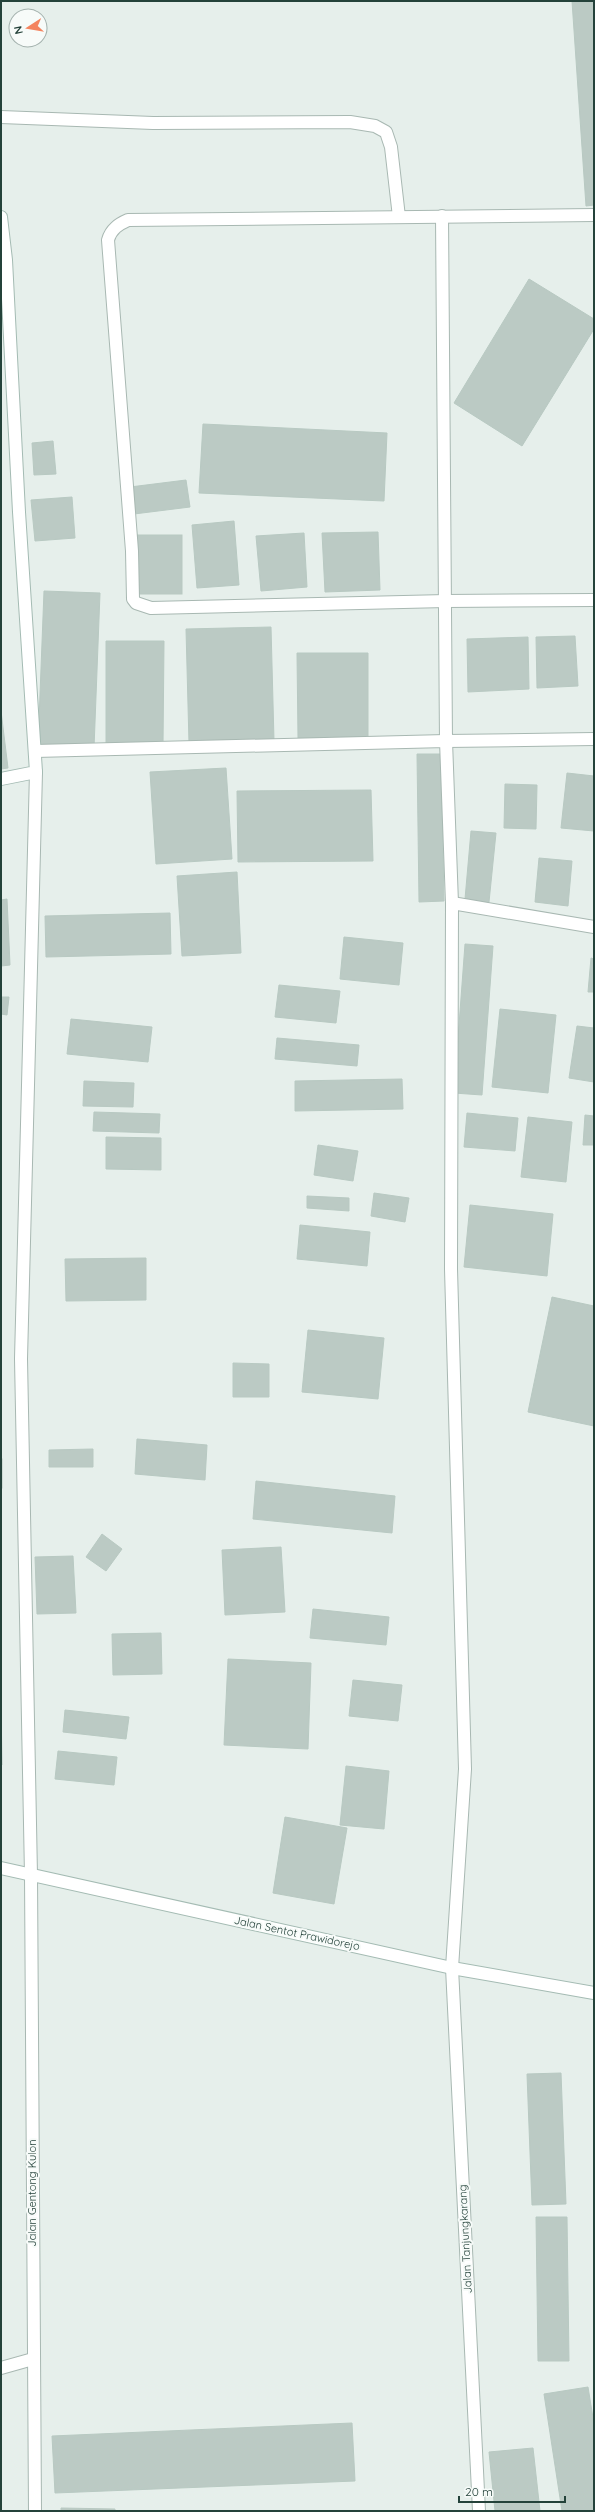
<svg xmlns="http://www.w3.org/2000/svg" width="595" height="2512" viewBox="0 0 595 2512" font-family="Quicksand,sans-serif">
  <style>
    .building { fill: #bbcac4; stroke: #b8c9c2 }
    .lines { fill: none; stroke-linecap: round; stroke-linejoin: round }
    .street-casing { stroke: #a8b8b2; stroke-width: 14 }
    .secondary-casing { stroke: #a4bbb3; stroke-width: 14 }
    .street { stroke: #fff; stroke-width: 12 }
    .secondary { stroke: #fff; stroke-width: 12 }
    .labels { text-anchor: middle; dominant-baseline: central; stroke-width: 4; stroke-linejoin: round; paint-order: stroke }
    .street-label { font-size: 11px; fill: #24423a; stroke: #f7fbf9 }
  </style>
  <rect width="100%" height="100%" fill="#e6efeb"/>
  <!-- building -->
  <g class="building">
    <path d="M 572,1 L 594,1 L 594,205 L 586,206 Z"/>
    <path d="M 529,279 L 594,319 L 594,329 L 522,446 L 454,403 Z"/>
    <path d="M 203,424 L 387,433 L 384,501 L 199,493 Z"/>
    <path d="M 53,441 L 56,474 L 34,475 L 32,443 Z"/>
    <path d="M 186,480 L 190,507 L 134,514 L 130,487 Z"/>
    <path d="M 72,497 L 75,538 L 35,541 L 31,500 Z"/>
    <path d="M 234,521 L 239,585 L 197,588 L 192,525 Z"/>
    <path d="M 378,532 L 380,590 L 325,592 L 322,533 Z"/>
    <path d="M 304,533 L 307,587 L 261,591 L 256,536 Z"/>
    <rect x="136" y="535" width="46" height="59"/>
    <path d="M 44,591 L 100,593 L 94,748 L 38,746 Z"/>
    <path d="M 271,627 L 274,741 L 189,743 L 186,629 Z"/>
    <path d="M 575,636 L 578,686 L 537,688 L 536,637 Z"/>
    <path d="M 528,637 L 529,689 L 468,692 L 467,639 Z"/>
    <path d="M 106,641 L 164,641 L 163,745 L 106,745 Z"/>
    <path d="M 297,653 L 368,653 L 368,737 L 298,738 Z"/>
    <path d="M 1,711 L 8,768 L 1,769 Z"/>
    <path d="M 417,754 L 441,754 L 444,901 L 419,902 Z"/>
    <path d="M 226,768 L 232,859 L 156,864 L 150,772 Z"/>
    <path d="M 567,773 L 594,776 L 594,831 L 561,828 Z"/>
    <path d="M 505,784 L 537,785 L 536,829 L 504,828 Z"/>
    <path d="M 371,790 L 373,861 L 238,862 L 237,791 Z"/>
    <path d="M 471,831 L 496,833 L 489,902 L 465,899 Z"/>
    <path d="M 539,858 L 572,861 L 568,906 L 535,902 Z"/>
    <path d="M 237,872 L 241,953 L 182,956 L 177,876 Z"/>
    <path d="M 7,899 L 10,965 L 1,966 L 1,900 Z"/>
    <path d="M 170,913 L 171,954 L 46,957 L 45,916 Z"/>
    <path d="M 344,937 L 403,943 L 399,985 L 340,979 Z"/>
    <path d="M 465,944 L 493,946 L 482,1095 L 454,1093 Z"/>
    <path d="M 591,958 L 594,959 L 594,992 L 588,992 Z"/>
    <path d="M 279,985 L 340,991 L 336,1023 L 275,1017 Z"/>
    <path d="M 1,997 L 9,997 L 7,1015 L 1,1014 Z"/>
    <path d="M 500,1009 L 556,1015 L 548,1093 L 492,1087 Z"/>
    <path d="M 71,1019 L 152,1027 L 148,1062 L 67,1054 Z"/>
    <path d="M 577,1026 L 594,1028 L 594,1082 L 569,1078 Z"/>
    <path d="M 277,1038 L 359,1045 L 357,1066 L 275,1059 Z"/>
    <path d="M 402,1079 L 403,1109 L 295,1111 L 295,1081 Z"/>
    <path d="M 84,1081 L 134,1083 L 133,1107 L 83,1106 Z"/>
    <path d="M 94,1112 L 160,1114 L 159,1133 L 93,1131 Z"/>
    <path d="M 467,1113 L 518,1118 L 515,1151 L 464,1147 Z"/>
    <path d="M 585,1115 L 594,1116 L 594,1145 L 583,1145 Z"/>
    <path d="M 528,1117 L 572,1122 L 566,1182 L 521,1177 Z"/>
    <path d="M 106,1137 L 161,1138 L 161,1170 L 106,1169 Z"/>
    <path d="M 318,1145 L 358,1151 L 353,1181 L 314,1175 Z"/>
    <path d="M 374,1193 L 409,1198 L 405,1222 L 371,1216 Z"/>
    <path d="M 307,1196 L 349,1198 L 349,1211 L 307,1208 Z"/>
    <path d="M 470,1205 L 553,1214 L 547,1276 L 464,1267 Z"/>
    <path d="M 300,1225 L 370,1232 L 367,1266 L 297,1259 Z"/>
    <path d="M 146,1258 L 146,1300 L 66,1301 L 65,1259 Z"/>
    <path d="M 552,1297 L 594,1306 L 594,1426 L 528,1412 Z"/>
    <path d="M 308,1330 L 384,1338 L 378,1399 L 302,1392 Z"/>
    <path d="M 233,1363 L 269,1364 L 269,1397 L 233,1397 Z"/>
    <path d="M 137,1439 L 207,1445 L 205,1480 L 135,1474 Z"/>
    <path d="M 93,1449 L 93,1467 L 49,1467 L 49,1450 Z"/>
    <rect x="1" y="1459" width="1" height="29"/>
    <path d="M 256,1481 L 395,1496 L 392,1533 L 253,1519 Z"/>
    <path d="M 102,1534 L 122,1549 L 106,1571 L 86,1557 Z"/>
    <path d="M 281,1547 L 285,1612 L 225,1615 L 222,1550 Z"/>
    <path d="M 73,1556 L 76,1613 L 37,1614 L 35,1557 Z"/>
    <path d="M 313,1609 L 389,1617 L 386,1645 L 310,1638 Z"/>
    <path d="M 161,1633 L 162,1674 L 113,1675 L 112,1634 Z"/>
    <path d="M 228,1659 L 311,1663 L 308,1749 L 224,1745 Z"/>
    <path d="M 353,1680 L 402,1685 L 398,1721 L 349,1716 Z"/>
    <path d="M 1,1706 L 2,1765 L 1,1765 Z"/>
    <path d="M 65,1710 L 129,1717 L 126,1739 L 63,1732 Z"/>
    <path d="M 58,1751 L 117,1757 L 114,1785 L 55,1779 Z"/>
    <path d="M 346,1766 L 389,1771 L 384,1829 L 340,1825 Z"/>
    <path d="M 285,1817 L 347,1828 L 334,1904 L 273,1893 Z"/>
    <path d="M 561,2073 L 566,2204 L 532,2205 L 527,2074 Z"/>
    <path d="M 536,2217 L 567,2217 L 569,2361 L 538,2361 Z"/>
    <path d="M 588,2387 L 594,2424 L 594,2511 L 562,2511 L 544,2394 Z"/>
    <path d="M 352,2423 L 355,2481 L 55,2493 L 52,2436 Z"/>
    <path d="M 533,2448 L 540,2511 L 495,2511 L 489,2452 Z"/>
    <path d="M 61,2508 L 115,2509 L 115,2511 L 61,2511 Z"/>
  </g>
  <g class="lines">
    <!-- street casing -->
    <g class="street-casing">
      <g id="street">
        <path d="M 1,117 L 153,123 L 350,122 L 375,126 L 386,132 L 391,147 L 399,217"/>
        <path d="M 594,215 L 128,220 C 119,224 111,229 108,240 L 132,551 L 133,599 L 136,603 L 151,608 L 446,601 L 594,600"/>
        <path d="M 442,216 L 446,741 L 594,739"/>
        <path d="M 35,751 L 446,741 L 452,903"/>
        <path d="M 1,2368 L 33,2359"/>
        <path d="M 35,2511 L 31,1875 L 21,1359 L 36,772"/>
        <path d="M 479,2511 L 452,1968 L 465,1769 L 451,1269 L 452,903 L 594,927"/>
      </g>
    </g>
    <!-- secondary casing -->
    <g class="secondary-casing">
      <g id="secondary">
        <path d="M 1,217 L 6,260 L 19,512 L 36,772 L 1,779"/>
        <path d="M 1,1868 L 452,1968 L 594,1993"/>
      </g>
    </g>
    <!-- street -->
    <use href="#street" class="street"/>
    <!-- secondary -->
    <use href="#secondary" class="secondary"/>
  </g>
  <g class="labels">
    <!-- street labels -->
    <g class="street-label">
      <text transform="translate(297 1933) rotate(12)">Jalan Sentot Prawidorejo</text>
      <text transform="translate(32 2193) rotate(-90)">Jalan Gentong Kulon</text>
      <text transform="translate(465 2239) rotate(-93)">Jalan Tanjungkarang</text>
    </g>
  </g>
  <!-- border -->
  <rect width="595" height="2512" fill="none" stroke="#24423a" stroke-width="4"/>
  <!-- north arrow -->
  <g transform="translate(28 28) rotate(258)"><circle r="19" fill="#f7fbf9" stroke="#a3b1ad"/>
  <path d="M0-3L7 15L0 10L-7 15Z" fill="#f4845f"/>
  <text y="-6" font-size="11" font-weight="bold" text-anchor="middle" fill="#24423a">N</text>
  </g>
  <!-- scale -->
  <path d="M459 2496v6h106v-6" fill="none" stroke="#24423a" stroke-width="2"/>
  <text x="465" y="2496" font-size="12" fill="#24423a" stroke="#f7fbf9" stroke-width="3" paint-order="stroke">20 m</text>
</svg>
